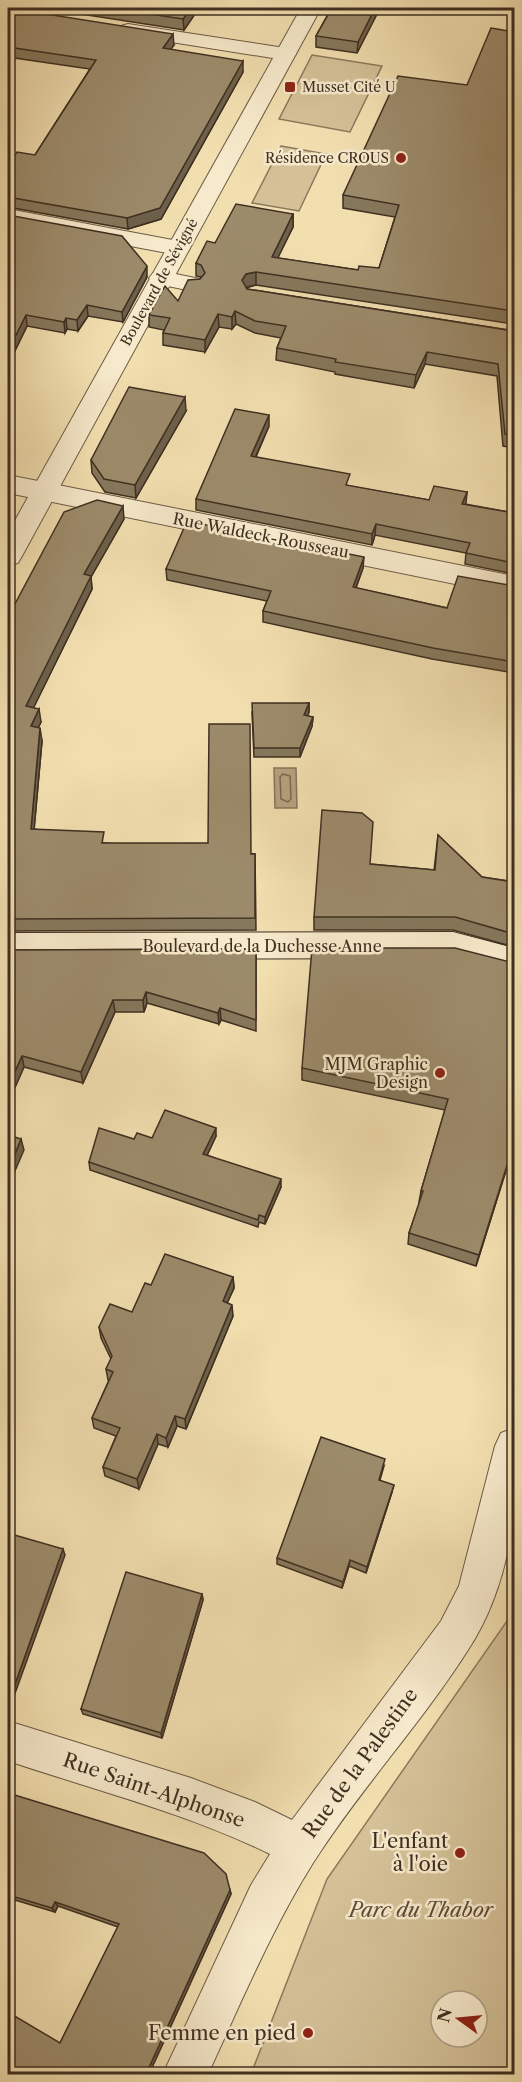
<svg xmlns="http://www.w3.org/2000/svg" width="522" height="2082" viewBox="0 0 522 2082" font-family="'Libre Caslon Text',serif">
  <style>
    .green { fill: #d4c198; stroke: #8a785c; stroke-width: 1.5; fill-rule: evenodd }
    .water { fill: #b5a37f; stroke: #867559; stroke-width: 1.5 }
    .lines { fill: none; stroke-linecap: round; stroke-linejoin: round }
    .shore { stroke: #7a6950; stroke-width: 1.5 }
    .minor-casing { stroke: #6c5b45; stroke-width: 2 }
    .tertiary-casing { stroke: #6c5b45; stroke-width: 2 }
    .secondary-casing { stroke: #3f2f21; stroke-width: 2 }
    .minor { fill: #f7eacc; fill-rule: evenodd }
    .tertiary { fill: #f7eacc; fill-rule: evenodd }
    .secondary { fill: #f7eacc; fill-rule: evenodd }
    .wall { fill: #86785c; stroke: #3f2f21; stroke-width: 1.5 }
    .shaded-wall { fill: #6d614b; stroke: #3f2f21; stroke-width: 1.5 }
    .building { fill: #9c8b6b; stroke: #3f2f21; stroke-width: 1.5 }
    .poi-dot { fill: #8f2418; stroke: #f7eacc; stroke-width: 2 }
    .labels { text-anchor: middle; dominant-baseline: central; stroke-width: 5; stroke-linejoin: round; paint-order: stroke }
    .far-poi-label { font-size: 14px; fill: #3f2f21; stroke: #f7eacc; text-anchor: start }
    .far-street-label { font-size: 14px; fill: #3f2f21; stroke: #f7eacc }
    .street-label { font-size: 16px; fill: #3f2f21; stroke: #f7eacc }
    .poi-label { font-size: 16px; fill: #3f2f21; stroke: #f7eacc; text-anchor: end }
    .near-street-label { font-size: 20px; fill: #3f2f21; stroke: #f7eacc }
    .near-poi-label { font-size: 20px; fill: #3f2f21; stroke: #f7eacc; text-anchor: end }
    .near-park-label { font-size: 20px; font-style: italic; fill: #5d4c39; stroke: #f7eacc }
  </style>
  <rect width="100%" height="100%" fill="#f2dfb0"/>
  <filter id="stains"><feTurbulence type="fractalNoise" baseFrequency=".00333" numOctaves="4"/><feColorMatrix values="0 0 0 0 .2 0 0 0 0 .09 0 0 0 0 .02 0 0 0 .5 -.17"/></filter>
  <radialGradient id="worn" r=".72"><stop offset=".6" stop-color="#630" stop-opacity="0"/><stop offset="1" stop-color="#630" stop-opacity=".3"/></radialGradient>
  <!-- green -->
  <g class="green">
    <path d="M 312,55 L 382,66 L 350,132 L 279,119 Z"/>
    <path d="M 281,146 L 326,154 L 299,211 L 252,203 Z"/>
    <path d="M 514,1611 L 514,2074 L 251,2074 L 327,1879 ZM 441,2001 L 477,2001 L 477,2037 L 441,2037 Z"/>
  </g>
  <!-- water -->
  <path class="water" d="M 274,768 L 296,768 L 297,808 L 275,808 Z"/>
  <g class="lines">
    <!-- shore -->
    <path class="shore" d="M 283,774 L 290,776 L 291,799 L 288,802 L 281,799 L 280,777 Z"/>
    <!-- minor casing -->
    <g class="minor-casing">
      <g id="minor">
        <path d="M 128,24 L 285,48 L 292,50 L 296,54 L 292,58 L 285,60 L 121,34 L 118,30 L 121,26 Z"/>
        <path d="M 8,209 L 178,241 L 186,243 L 190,248 L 186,253 L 178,255 L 8,223 Z"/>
        <path d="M 161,271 L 200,279 L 204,284 L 200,289 L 192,291 L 153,283 L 149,278 L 153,273 Z"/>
        <path d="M 8,475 L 514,576 L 514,596 L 8,493 Z"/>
        <path d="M 514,1428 C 522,1500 509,1588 468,1650 C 421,1724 360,1789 313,1863 C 271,1930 241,2003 208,2074 L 163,2074 L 251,1885 L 270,1854 C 186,1813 95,1790 8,1761 L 8,1721 L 191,1778 L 255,1802 L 292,1820 L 441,1621 L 459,1586 L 495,1446 L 501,1433 Z"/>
      </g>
    </g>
    <!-- tertiary casing -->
    <g class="tertiary-casing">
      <path id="tertiary" d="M 301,8 L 321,8 L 22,556 L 18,563 L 8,565 L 8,533 Z"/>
    </g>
    <!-- secondary casing -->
    <g class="secondary-casing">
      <path id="secondary" d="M 453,932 L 514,948 L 514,974 L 453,958 L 8,959 L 8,933 Z"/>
    </g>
    <!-- minor -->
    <use href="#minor" class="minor"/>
    <!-- tertiary -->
    <use href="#tertiary" class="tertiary"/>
    <!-- secondary -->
    <use href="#secondary" class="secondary"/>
  </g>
  <!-- wall -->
  <g class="wall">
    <path d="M 8,8 L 174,45 L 170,49 L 243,72 L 161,219 L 128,229 L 8,207 L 8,166 L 35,155 L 90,69 L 8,57 Z"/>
    <path d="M 42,8 L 199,8 L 184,30 Z"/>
    <path d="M 321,8 L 380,8 L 357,53 L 316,47 L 316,36 L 328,14 L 321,13 Z"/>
    <path d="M 514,32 L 514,327 L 514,324 L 256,285 L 246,288 L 247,289 L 514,331 L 514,448 L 503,446 L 497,376 L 425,364 L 414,388 L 335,374 L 335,372 L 276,360 L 277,348 L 281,338 L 255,333 L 236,324 L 232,329 L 219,327 L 205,352 L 163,345 L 163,333 L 164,330 L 149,327 L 149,315 L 178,301 L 200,279 L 201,277 L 196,276 L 196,263 L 215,243 L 293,214 L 293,227 L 277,258 L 358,270 L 379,268 L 395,217 L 343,208 L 343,195 L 467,85 Z"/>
    <path d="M 8,215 L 147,277 L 123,322 L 88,316 L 78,331 L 67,329 L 65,333 L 27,326 L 8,365 Z"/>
    <path d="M 186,411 L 136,498 L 105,492 L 92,473 L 91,460 Z"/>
    <path d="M 269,426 L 256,457 L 349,486 L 429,500 L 467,492 L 465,504 L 514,513 L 514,574 L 465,564 L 466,553 L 375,535 L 372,545 L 196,510 L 196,499 Z"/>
    <path d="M 124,519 L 91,577 L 92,589 L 33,708 L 41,722 L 38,728 L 42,741 L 34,829 L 105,843 L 255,854 L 256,930 L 8,931 L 8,937 L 8,617 Z"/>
    <path d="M 363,568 L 356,588 L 447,608 L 514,586 L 514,673 L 432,659 L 263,622 L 263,611 L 267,601 L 167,580 L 166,569 Z"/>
    <path d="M 309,703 L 309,712 L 307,716 L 313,717 L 312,726 L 300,757 L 254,757 L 252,712 Z"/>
    <path d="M 438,835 L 482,877 L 514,882 L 514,947 L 453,930 L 314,930 L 314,917 L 370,864 L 434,870 Z"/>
    <path d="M 256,949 L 256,1031 L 221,1020 L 219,1024 L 147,1003 L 144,1012 L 115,1012 L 83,1083 L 24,1067 L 8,1103 L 8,950 Z"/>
    <path d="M 514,963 L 514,1145 L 476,1266 L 408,1244 L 409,1233 L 420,1202 L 419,1202 L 421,1191 L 445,1110 L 302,1080 L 302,1068 Z"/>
    <path d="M 216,1136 L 207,1155 L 281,1187 L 265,1224 L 259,1222 L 258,1227 L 90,1170 L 89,1162 L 134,1139 Z"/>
    <path d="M 233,1277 L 234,1288 L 227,1303 L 233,1316 L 186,1429 L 177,1426 L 168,1447 L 158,1444 L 139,1489 L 105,1476 L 103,1467 L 116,1436 L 94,1428 L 92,1418 L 109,1380 L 108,1380 L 106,1369 L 111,1359 L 101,1338 L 99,1327 L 132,1312 L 151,1285 Z"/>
    <path d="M 384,1466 L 380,1480 L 392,1492 L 366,1573 L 349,1566 L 342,1588 L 277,1564 L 277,1558 Z"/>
    <path d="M 202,1594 L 203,1600 L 162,1738 L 83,1714 L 81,1709 Z"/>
    <path d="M 8,1793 L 230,1890 L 231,1894 L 149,2074 L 8,2074 L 60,2043 L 118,1927 L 58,1906 L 55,1912 L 8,1898 Z"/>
  </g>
  <!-- shaded-wall -->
  <g class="shaded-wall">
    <path d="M 191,8 L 199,8 L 184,30 L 183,19 Z"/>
    <path d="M 375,8 L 380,8 L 357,53 L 358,42 Z"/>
    <path d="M 173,34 L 174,45 L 164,59 L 163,48 Z"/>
    <path d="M 243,61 L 243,72 L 161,219 L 128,229 L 127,218 Z"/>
    <path d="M 293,214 L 293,227 L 272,270 L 272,257 Z"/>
    <path d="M 147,266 L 147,277 L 123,322 L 122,312 Z"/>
    <path d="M 256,272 L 256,285 L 247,287 L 242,293 L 242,280 L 246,274 Z"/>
    <path d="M 87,305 L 88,316 L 78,331 L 77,320 Z"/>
    <path d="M 235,311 L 236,324 L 232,329 L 232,317 Z"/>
    <path d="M 218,314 L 219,327 L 205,352 L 205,340 Z"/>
    <path d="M 26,315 L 27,326 L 8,365 L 8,351 Z"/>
    <path d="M 66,318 L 67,329 L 65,333 L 64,322 Z"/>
    <path d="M 427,352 L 425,364 L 414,388 L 416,375 Z"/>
    <path d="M 185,397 L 186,411 L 136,498 L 135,485 Z"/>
    <path d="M 269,415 L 269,426 L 251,467 L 251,456 Z"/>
    <path d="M 467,492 L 466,503 L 461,515 L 462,504 Z"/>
    <path d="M 123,506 L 124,519 L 91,577 L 92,589 L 28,719 L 26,706 L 84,574 Z"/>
    <path d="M 376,524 L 375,535 L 372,545 L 372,534 Z"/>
    <path d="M 364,557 L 363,568 L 352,598 L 353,587 Z"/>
    <path d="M 309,703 L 309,712 L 304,724 L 304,715 Z"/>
    <path d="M 39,709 L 41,722 L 33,739 L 31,726 Z"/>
    <path d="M 313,717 L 312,726 L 300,757 L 300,748 Z"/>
    <path d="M 40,728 L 42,741 L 33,842 L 31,829 Z"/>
    <path d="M 146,992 L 147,1003 L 144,1012 L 143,1000 Z"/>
    <path d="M 113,1000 L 115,1012 L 83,1083 L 81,1072 Z"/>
    <path d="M 220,1008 L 221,1020 L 219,1024 L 218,1013 Z"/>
    <path d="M 22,1056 L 24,1067 L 8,1103 L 8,1087 Z"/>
    <path d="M 216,1128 L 216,1136 L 204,1162 L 203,1154 Z"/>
    <path d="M 21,1139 L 24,1150 L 8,1187 L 8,1171 Z"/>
    <path d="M 514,1143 L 514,1145 L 476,1266 L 479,1255 Z"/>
    <path d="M 281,1179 L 281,1187 L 265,1224 L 265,1217 Z"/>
    <path d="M 233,1277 L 234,1288 L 223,1312 L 223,1301 Z"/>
    <path d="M 232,1305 L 233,1316 L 186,1429 L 185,1419 Z"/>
    <path d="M 175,1416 L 177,1426 L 168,1447 L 166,1438 Z"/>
    <path d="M 157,1434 L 158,1444 L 139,1489 L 137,1479 Z"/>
    <path d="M 394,1485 L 392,1492 L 366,1573 L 367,1567 Z"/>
    <path d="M 63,1549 L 65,1555 L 9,1710 L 8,1707 L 8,1704 Z"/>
    <path d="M 350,1560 L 349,1566 L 342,1588 L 343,1582 Z"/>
    <path d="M 202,1594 L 203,1600 L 162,1738 L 161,1733 Z"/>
    <path d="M 230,1890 L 231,1894 L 149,2074 L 146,2074 Z"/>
    <path d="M 55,1902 L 58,1906 L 55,1912 L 52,1908 Z"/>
  </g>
  <!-- building -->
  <g class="building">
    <path d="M 8,8 L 173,34 L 163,48 L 243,61 L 160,208 L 127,218 L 8,197 L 8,166 L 17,152 L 35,155 L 96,60 L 8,47 Z"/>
    <path d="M 109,8 L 191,8 L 183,19 Z"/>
    <path d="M 332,8 L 375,8 L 358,42 L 316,36 Z"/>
    <path d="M 491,28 L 514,32 L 514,311 L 256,272 L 246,274 L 242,280 L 247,289 L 514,331 L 514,435 L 505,434 L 498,364 L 427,352 L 416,375 L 335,362 L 336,359 L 277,348 L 286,326 L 255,321 L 235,311 L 232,317 L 218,314 L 205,340 L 163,333 L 170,318 L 149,315 L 165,286 L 178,301 L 188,280 L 200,279 L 205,273 L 201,265 L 196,263 L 207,241 L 215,243 L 236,204 L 293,214 L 272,257 L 358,270 L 359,266 L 379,268 L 399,205 L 343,195 L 398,76 L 467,85 Z"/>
    <path d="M 8,215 L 122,236 L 147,266 L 122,312 L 87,305 L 77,320 L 66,318 L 64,322 L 26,315 L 8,351 Z"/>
    <path d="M 129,387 L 185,397 L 135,485 L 104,479 L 91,460 Z"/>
    <path d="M 235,409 L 269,415 L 251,456 L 350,474 L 346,485 L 429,500 L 434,486 L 467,492 L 462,504 L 514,513 L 514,563 L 466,553 L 470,543 L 376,524 L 372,534 L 196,499 Z"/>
    <path d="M 97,500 L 123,506 L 84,574 L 91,576 L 26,706 L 39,709 L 31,726 L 40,728 L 31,829 L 104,832 L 102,843 L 208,843 L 209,724 L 250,724 L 251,854 L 255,854 L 255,918 L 8,919 L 8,617 L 64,512 Z"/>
    <path d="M 187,521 L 364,557 L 353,587 L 447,608 L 458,576 L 514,586 L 514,662 L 433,648 L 263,611 L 271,591 L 166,569 Z"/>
    <path d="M 252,703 L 309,703 L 304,715 L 313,717 L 300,748 L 254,748 Z"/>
    <path d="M 322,810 L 362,813 L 373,822 L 370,864 L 435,870 L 438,835 L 482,877 L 514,882 L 514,934 L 455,917 L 314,917 Z"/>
    <path d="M 312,948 L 455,948 L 514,963 L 514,1143 L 479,1255 L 409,1233 L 423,1191 L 421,1191 L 448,1099 L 302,1068 Z"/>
    <path d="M 256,949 L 256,1020 L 220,1008 L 218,1013 L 146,992 L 143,1000 L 113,1000 L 81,1072 L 22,1056 L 8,1087 L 8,950 Z"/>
    <path d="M 165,1110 L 216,1128 L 203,1154 L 281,1179 L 265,1217 L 259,1215 L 258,1220 L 89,1162 L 99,1128 L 134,1139 L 137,1133 L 152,1138 Z"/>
    <path d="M 8,1135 L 21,1139 L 8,1171 Z"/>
    <path d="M 165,1254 L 233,1277 L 223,1301 L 232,1305 L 185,1419 L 175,1416 L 166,1438 L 157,1434 L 137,1479 L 103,1467 L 120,1428 L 92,1418 L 113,1372 L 106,1369 L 112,1356 L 99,1327 L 110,1304 L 132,1312 L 145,1283 L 151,1285 Z"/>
    <path d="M 321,1437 L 385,1459 L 379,1480 L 394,1485 L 367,1567 L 350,1560 L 343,1582 L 277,1558 Z"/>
    <path d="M 11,1534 L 63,1549 L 8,1704 L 8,1543 Z"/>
    <path d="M 126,1572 L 202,1594 L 161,1733 L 81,1709 Z"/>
    <path d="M 8,1793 L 204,1853 L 226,1874 L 230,1890 L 146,2074 L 8,2074 L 8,2012 L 60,2043 L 119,1924 L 55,1902 L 52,1908 L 8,1895 Z"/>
  </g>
  <!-- markers -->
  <g class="poi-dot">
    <rect x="284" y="81" width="12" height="12" rx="3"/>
    <circle cx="401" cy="158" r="6"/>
    <circle cx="440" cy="1073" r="6"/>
    <circle cx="460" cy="1853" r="6"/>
    <circle cx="308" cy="2033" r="6"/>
  </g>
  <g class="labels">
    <!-- far-poi labels -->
    <g class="far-poi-label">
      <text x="302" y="87">Musset Cité U</text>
      <text x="389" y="158" text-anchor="end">Résidence CROUS</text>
    </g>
    <!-- far-street labels -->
    <g class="far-street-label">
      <text transform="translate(159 282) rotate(-61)">Boulevard de Sévigné</text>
    </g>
    <!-- street labels -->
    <g class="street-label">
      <text transform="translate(261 535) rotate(11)">Rue Waldeck-Rousseau</text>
      <text x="262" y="946">Boulevard de la Duchesse Anne</text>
    </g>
    <!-- poi labels -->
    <g class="poi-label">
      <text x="428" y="1064">MJM Graphic<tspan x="428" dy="18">Design</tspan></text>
    </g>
    <!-- near-street labels -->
    <g class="near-street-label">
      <text transform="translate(360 1763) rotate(-54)">Rue de la Palestine</text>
      <text transform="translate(154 1790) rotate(19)">Rue Saint-Alphonse</text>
    </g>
    <!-- near-poi labels -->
    <g class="near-poi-label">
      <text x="448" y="1841">L'enfant<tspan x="448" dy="23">à l'oie</tspan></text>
      <text x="296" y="2033">Femme en pied</text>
    </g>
    <!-- near-park labels -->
    <g class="near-park-label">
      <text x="421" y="1910">Parc du Thabor</text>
    </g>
  </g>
  <!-- margin -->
  <rect width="522" height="2082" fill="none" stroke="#f2dfb0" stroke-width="30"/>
  <rect x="9" y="9" width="504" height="2064" fill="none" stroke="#3f2f21" stroke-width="3"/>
  <rect x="15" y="15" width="492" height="2052" fill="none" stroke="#3f2f21" stroke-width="1.5"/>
  <!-- north arrow -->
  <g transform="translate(459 2019) rotate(285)"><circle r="28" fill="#f7eacc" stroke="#ad9f88" stroke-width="1.5"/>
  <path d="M0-4.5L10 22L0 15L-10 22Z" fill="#8f2418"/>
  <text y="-9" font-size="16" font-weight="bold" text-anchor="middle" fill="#3f2f21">N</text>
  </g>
  <rect width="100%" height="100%" filter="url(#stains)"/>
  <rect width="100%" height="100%" fill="url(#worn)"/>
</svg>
